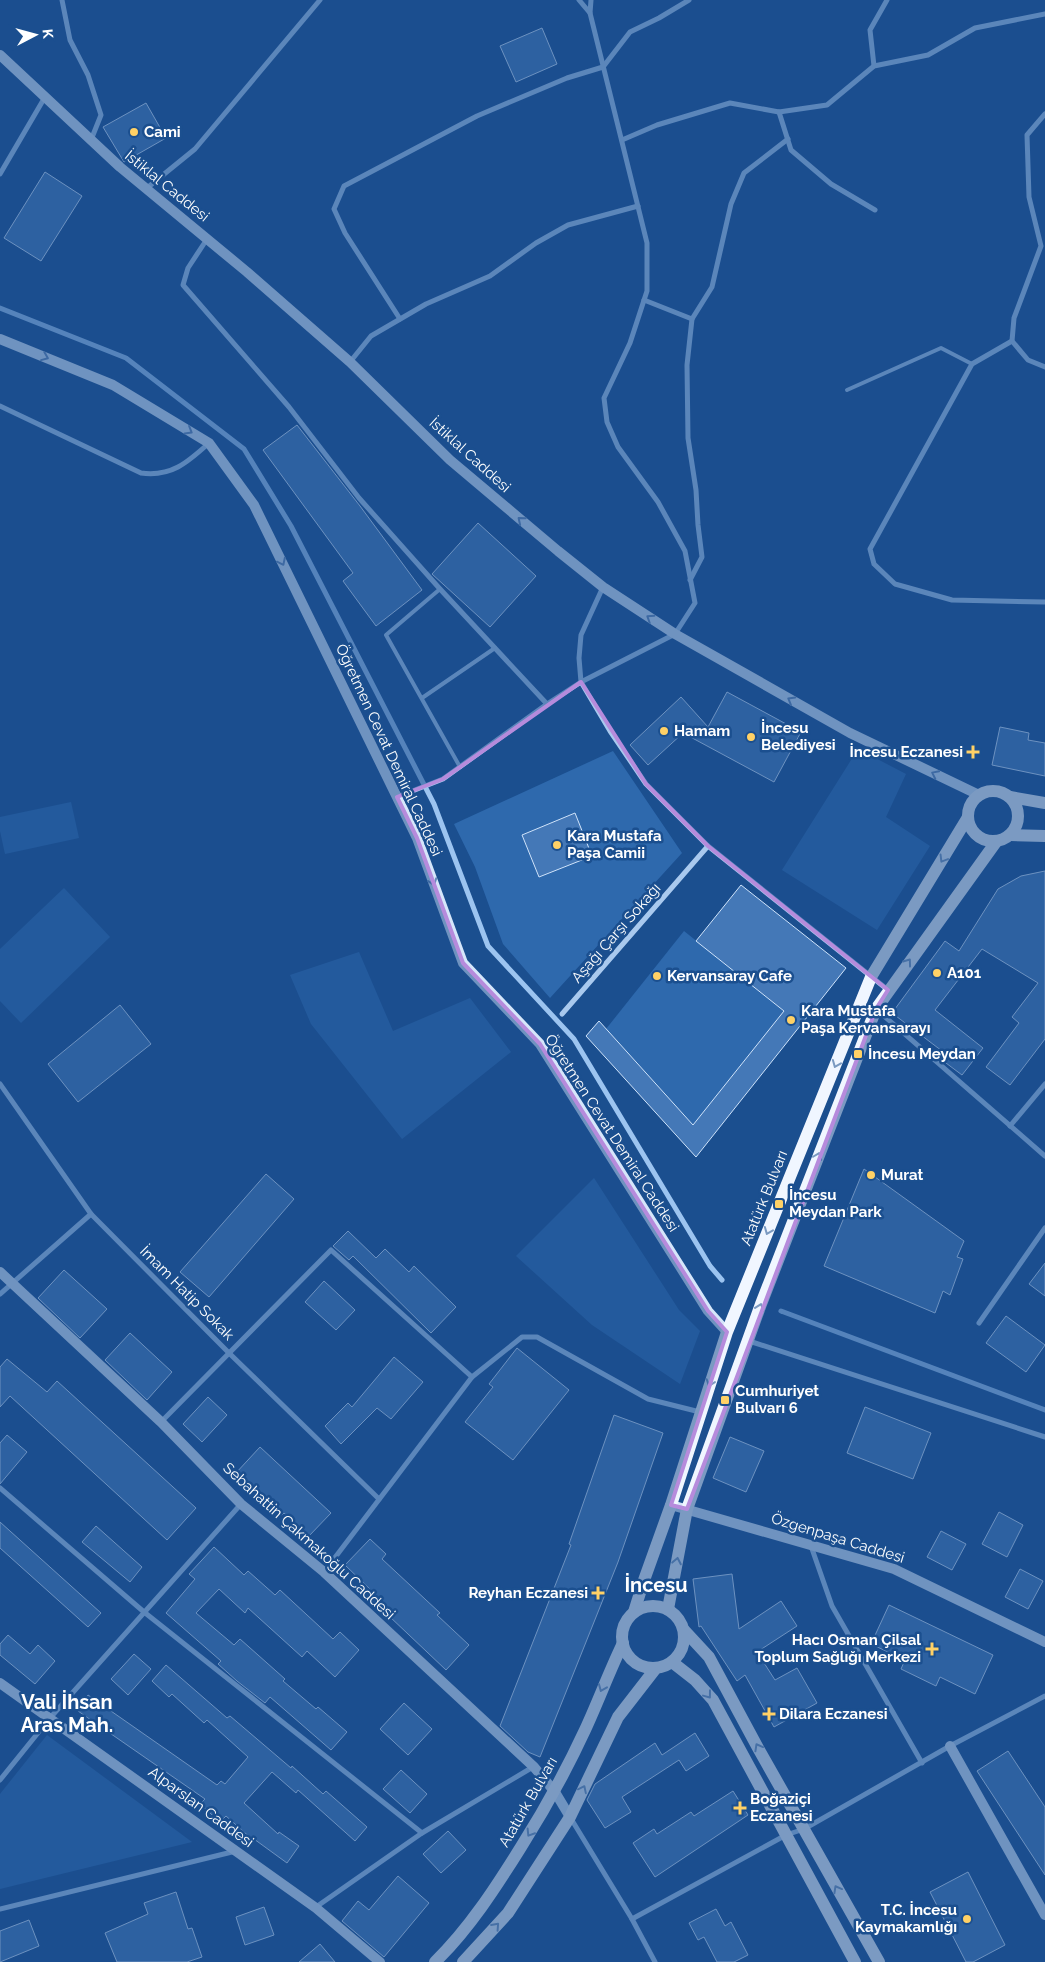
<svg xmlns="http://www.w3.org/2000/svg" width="1045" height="1962" viewBox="0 0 1045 1962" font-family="Raleway,sans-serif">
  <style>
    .green { fill: #2e69ad }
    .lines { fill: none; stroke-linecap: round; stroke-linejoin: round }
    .stream { stroke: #9cc4f0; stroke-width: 5 }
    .building { fill: #4478b7; stroke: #cfe3fa }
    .lane { stroke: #a9c9ee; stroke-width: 4 }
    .street { stroke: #a9c9ee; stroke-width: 5 }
    .secondary { stroke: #d6e6fa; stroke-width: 10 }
    .primary { stroke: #f0f6ff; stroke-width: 12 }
    .oneway { stroke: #668bba }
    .oneway2 { stroke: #7b9ac1 }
    .marked { fill: none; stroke: #b68bdc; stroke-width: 4; stroke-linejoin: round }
    .poi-dot { fill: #ffd166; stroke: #1b4f8f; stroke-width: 2 }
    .labels { text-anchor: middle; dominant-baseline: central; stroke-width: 5; stroke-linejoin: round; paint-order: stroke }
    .poi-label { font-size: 15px; font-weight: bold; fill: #fff; stroke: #1b4f8f; text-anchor: start }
    .street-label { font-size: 15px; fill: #fff; stroke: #1b4f8f }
    .district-label { font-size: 20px; font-weight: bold; fill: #fff; stroke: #1b4f8f }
  </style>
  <rect width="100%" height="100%" fill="#1b4f8f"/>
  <!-- green -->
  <g class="green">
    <path d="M 858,749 L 906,774 L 886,817 L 930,846 L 877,930 L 782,870 Z"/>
    <path d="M 613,751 L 682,853 L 550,998 L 503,944 L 475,867 L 454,824 Z"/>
    <path d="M 71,802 L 79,838 L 5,854 L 0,831 L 0,817 Z"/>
    <path d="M 64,888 L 110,937 L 21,1023 L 0,1001 L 0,949 Z"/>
    <path d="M 684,931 L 784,1011 L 693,1125 L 606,1029 Z"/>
    <path d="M 359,952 L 393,1031 L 470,998 L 511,1052 L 402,1139 L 311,1024 L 290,975 Z"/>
    <path d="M 594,1178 L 679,1310 L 700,1331 L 680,1384 L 592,1325 L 516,1256 Z"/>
    <path d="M 47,1735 L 192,1842 L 0,1889 L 0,1794 Z"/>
  </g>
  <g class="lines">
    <!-- stream -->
    <g class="stream">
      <path d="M 0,308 L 126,358 L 244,449 L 291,526 L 434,804 L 488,946 L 574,1039 L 710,1266 L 722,1280"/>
      <path d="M 781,1311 L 1045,1410"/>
    </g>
  </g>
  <!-- building -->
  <g class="building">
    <path d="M 542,28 L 557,64 L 516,82 L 500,46 Z"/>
    <path d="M 146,103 L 166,138 L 124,162 L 103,127 Z"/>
    <path d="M 45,172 L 82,196 L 41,261 L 4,238 Z"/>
    <path d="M 297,425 L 360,506 L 422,590 L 376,626 L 343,581 L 353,573 L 263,450 Z"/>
    <path d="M 478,523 L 536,576 L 490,627 L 432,574 Z"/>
    <path d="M 727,692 L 801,732 L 774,782 L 683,733 L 648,765 L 630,745 L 681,697 L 708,727 Z"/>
    <path d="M 1000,727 L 1029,733 L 1028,740 L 1045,743 L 1045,776 L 992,765 Z"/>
    <path d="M 575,813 L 592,856 L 539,877 L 522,835 Z"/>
    <path d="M 1045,871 L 1045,1039 L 1010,1085 L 986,1067 L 1019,1023 L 1012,1017 L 1038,983 L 982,949 L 935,1010 L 983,1048 L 962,1075 L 938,1057 L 942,1051 L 892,1013 L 945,941 L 959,951 L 998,889 L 1021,876 Z"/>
    <path d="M 741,885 L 846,968 L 696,1157 L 586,1036 L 599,1021 L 693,1125 L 784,1011 L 696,941 Z"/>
    <path d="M 120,1005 L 151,1044 L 78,1102 L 48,1064 Z"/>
    <path d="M 864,1169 L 964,1241 L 957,1257 L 963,1259 L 950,1295 L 943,1291 L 935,1313 L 824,1266 Z"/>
    <path d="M 266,1174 L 294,1199 L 209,1297 L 180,1272 Z"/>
    <path d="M 348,1231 L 376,1258 L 385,1249 L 409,1272 L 414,1266 L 456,1307 L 431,1333 L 353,1256 L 349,1260 L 333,1246 Z"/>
    <path d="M 1045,1263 L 1045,1296 L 1029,1284 Z"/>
    <path d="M 64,1270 L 107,1309 L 80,1338 L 38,1298 Z"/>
    <path d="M 324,1281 L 355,1310 L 336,1330 L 305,1302 Z"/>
    <path d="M 1006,1316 L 1045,1345 L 1026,1372 L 986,1343 Z"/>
    <path d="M 130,1333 L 172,1372 L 147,1400 L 105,1360 Z"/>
    <path d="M 517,1348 L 569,1390 L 513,1460 L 465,1422 L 493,1387 L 489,1384 Z"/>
    <path d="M 394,1357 L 423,1382 L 391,1419 L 377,1408 L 341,1444 L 325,1426 L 348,1403 L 352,1407 Z"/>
    <path d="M 7,1359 L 47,1392 L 57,1381 L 196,1508 L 167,1540 L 10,1396 L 0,1407 L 0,1367 Z"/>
    <path d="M 208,1397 L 227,1415 L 202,1442 L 183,1424 Z"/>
    <path d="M 865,1407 L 931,1433 L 913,1479 L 847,1453 Z"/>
    <path d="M 614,1415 L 663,1433 L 618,1562 L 540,1757 L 528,1752 L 500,1726 L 571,1545 L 569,1544 Z"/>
    <path d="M 7,1435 L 27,1452 L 0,1484 L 0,1443 Z"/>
    <path d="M 730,1437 L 764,1451 L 746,1492 L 713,1478 Z"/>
    <path d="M 260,1447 L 331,1513 L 309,1536 L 284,1513 L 281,1516 L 235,1474 Z"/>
    <path d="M 999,1512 L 1023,1525 L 1007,1557 L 982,1544 Z"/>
    <path d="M 0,1522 L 101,1613 L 88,1627 L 0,1548 Z"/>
    <path d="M 96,1526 L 142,1567 L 130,1582 L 82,1542 Z"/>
    <path d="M 941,1531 L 966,1544 L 952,1570 L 927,1557 Z"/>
    <path d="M 370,1539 L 386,1554 L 382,1559 L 440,1613 L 437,1615 L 469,1645 L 446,1670 L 370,1598 L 374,1593 L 345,1565 Z"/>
    <path d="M 214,1547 L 244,1575 L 248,1571 L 275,1595 L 280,1590 L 333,1639 L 340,1632 L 359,1650 L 335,1677 L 307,1651 L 302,1657 L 248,1608 L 245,1613 L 219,1589 L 196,1613 L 234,1645 L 240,1639 L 285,1679 L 283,1681 L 316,1709 L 318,1707 L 347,1732 L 331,1750 L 270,1697 L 265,1703 L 237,1681 L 218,1664 L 221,1661 L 166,1613 L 195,1579 L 189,1574 Z"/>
    <path d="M 1020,1569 L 1043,1581 L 1028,1609 L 1005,1597 Z"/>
    <path d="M 732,1574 L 739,1629 L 781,1601 L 797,1626 L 757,1652 L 775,1680 L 797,1668 L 817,1703 L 774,1727 L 745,1675 L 737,1681 L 701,1626 L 699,1627 L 693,1579 Z"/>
    <path d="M 889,1605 L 993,1655 L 975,1694 L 940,1677 L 936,1686 L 901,1669 L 905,1660 L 871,1644 Z"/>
    <path d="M 8,1635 L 30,1654 L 38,1645 L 55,1661 L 35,1684 L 0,1655 L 0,1644 Z"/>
    <path d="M 134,1654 L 151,1669 L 128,1695 L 111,1679 Z"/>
    <path d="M 166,1665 L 227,1718 L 230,1716 L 291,1768 L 292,1766 L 323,1794 L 326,1791 L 367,1827 L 355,1841 L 298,1790 L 296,1793 L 272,1772 L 244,1803 L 278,1834 L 279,1832 L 299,1846 L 287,1863 L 254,1839 L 253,1840 L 226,1816 L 220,1822 L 200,1804 L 205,1799 L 78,1711 L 88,1695 L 217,1785 L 221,1781 L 225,1784 L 248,1757 L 207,1720 L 204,1723 L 172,1694 L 169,1697 L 152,1681 Z"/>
    <path d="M 404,1703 L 432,1729 L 408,1755 L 380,1729 Z"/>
    <path d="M 695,1733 L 709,1756 L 686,1771 L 679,1760 L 622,1797 L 631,1812 L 605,1828 L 587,1800 L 595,1784 L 655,1743 L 662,1755 Z"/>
    <path d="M 1008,1751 L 1045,1807 L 1045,1875 L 977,1771 Z"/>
    <path d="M 401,1770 L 427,1794 L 410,1813 L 383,1789 Z"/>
    <path d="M 733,1791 L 748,1815 L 655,1877 L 633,1843 L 654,1829 L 657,1834 L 691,1812 L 694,1816 Z"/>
    <path d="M 448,1831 L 466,1850 L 441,1873 L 423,1854 Z"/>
    <path d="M 968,1872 L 1005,1945 L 973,1962 L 966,1962 L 930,1892 Z"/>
    <path d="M 398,1876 L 429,1903 L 384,1957 L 342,1921 L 358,1901 L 369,1910 Z"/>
    <path d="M 176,1892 L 188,1929 L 192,1928 L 202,1957 L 187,1962 L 117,1962 L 105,1933 L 148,1914 L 144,1903 Z"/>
    <path d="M 264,1907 L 274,1935 L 245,1945 L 236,1917 Z"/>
    <path d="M 716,1909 L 725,1926 L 731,1922 L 748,1955 L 734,1962 L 717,1962 L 704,1937 L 698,1940 L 689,1923 Z"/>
    <path d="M 29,1920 L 39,1946 L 0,1962 L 0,1931 Z"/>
    <path d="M 320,1944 L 335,1962 L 299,1962 Z"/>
  </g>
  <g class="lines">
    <!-- lane -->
    <g class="lane">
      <path d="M 847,390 L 941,348 L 972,364"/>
      <path d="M 440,589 L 386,635 L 460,767"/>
      <path d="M 422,698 L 495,648"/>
    </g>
    <!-- street -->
    <g class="street">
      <path d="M 62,0 L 70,40 L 88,75 L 101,115 L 91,140"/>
      <path d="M 590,13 L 591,0"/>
      <path d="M 874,66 L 870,30 L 887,0"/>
      <path d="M 779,112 L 791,150 L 831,184 L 875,210"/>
      <path d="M 1045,114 L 1027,135 L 1029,197 L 1041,246 L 1014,318 L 1012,341 L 1028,360 L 1045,367"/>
      <path d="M 622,140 L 657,125 L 730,103 L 779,112 L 827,105 L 874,66 L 928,55 L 975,28 L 1045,14"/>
      <path d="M 0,174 L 45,97"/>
      <path d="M 147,188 L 195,149 L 320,0"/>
      <path d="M 207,239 L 188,268 L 183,285 L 289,407 L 359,498 L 440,589 L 547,704"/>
      <path d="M 644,300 L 692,319"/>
      <path d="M 400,319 L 345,233 L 334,209 L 344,186 L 477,116 L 567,78 L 603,67 L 630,32 L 659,18 L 689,0"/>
      <path d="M 1012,341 L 972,364 L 870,549 L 874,564 L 895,584 L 952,600 L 1045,602"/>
      <path d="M 350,362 L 371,336 L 426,304 L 490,276 L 536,243 L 568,225 L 638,206"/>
      <path d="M 0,406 L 141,473 C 171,477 187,463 209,443"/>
      <path d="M 690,580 L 702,557 L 698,525 L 696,490 L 688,438 L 687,365 L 692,319 L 712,287 L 731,204 L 744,173 L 788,139"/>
      <path d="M 603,587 L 581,635 L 579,658 L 581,682 L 610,731 L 646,784 L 708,846 L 888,990"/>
      <path d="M 397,797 L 443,779 L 547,704 L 581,682 L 675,634 L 695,603 L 685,551 L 658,502 L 618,447 L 607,422 L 604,398 L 630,343 L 647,291 L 647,243 L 590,13 L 579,0"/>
      <path d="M 876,1009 L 1045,1156"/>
      <path d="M 562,1014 L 708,846"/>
      <path d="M 0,1084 L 91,1214 L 229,1353 L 379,1499"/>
      <path d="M 1010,1126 L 1045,1084"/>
      <path d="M 0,1294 L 91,1214"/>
      <path d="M 979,1323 L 1045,1228"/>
      <path d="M 749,1341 L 1045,1437"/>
      <path d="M 161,1422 L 331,1250 L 472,1377"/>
      <path d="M 0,1488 L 144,1612 L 422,1833"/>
      <path d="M 811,1546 L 832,1606 L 922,1763"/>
      <path d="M 324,1572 L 472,1377 L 522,1337 L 537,1337 L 648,1399 L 700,1412"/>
      <path d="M 0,1780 L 50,1718 L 241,1504"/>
      <path d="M 570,1817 L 632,1919 L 655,1962"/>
      <path d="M 316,1907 L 422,1833 L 533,1767"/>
      <path d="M 0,1909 L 236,1851"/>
      <path d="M 632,1919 L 786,1835 L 804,1829 L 950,1746 L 1045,1696"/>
    </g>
    <!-- secondary -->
    <g class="secondary">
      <path d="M 0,55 L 120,167 L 247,272 L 350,362 L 450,460 L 558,551 L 603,587 L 675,634 L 850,733 L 979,795"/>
      <path d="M 0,339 L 113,385 L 209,443 L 254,505 L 417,838 L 463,963 L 540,1044 L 708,1311 L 727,1332"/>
      <path d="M 0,1272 L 161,1422 L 241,1504 L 324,1572 L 534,1767 L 555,1792 L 570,1817"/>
      <path d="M 671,1505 L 894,1569 L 1045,1642"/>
      <path d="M 0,1683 L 316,1908 L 380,1962"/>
      <path d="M 950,1746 L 1045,1915"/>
    </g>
    <!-- primary -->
    <g class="primary">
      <circle cx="993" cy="816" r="25"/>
      <path d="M 1010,797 L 1045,803"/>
      <path d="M 1011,835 L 1045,836"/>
      <circle cx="653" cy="1637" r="31"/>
      <path d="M 668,1609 L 687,1509 L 761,1304 L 876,1009 L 996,842"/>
      <path d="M 634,1612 L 643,1583 L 671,1505 L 727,1332 L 871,977 L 968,817"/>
      <path d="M 684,1630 L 709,1657 L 758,1748 L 879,1962"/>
      <path d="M 672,1662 L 695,1680 L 713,1700 L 855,1962"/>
      <path d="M 435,1962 C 469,1929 496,1887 521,1847 C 545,1809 566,1771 585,1730 C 598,1702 609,1672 623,1643"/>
      <path d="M 463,1962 L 508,1913 L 570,1817 L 618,1717 L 656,1668"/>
    </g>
  </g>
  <!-- one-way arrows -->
  <defs><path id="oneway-chevron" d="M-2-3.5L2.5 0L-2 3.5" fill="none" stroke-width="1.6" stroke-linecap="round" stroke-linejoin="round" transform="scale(1.25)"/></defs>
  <g class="oneway">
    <use href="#oneway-chevron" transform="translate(45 357) rotate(22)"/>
    <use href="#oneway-chevron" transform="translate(189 431) rotate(31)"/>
    <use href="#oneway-chevron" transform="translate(521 520) rotate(-140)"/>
    <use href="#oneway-chevron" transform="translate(282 562) rotate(64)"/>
    <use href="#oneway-chevron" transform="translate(650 618) rotate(-147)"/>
    <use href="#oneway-chevron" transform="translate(791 700) rotate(-150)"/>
    <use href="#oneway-chevron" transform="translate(935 774) rotate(-154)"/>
    <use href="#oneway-chevron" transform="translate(433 882) rotate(70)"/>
  </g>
  <g class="oneway2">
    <use href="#oneway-chevron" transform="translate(943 859) rotate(121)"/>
    <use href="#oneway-chevron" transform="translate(908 962) rotate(-54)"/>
    <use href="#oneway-chevron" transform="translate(836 1064) rotate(112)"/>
    <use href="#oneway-chevron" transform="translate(818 1156) rotate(-69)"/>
    <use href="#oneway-chevron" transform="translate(768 1231) rotate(112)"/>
    <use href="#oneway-chevron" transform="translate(760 1307) rotate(-71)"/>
    <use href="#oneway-chevron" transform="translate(710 1383) rotate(109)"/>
    <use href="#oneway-chevron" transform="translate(677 1561) rotate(-79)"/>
    <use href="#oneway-chevron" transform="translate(602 1688) rotate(112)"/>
    <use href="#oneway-chevron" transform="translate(708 1695) rotate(53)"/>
    <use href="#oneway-chevron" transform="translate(758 1747) rotate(-119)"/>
    <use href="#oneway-chevron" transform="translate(583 1789) rotate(-64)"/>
    <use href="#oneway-chevron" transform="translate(530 1833) rotate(122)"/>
    <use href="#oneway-chevron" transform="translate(837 1889) rotate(-119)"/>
    <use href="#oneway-chevron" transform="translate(496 1926) rotate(-48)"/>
  </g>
  <!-- marked area -->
  <path d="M0 0H1045V1962H0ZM 581,682 L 646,784 L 708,846 L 888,990 L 876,1009 L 687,1509 L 671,1505 L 727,1332 L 708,1311 L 540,1044 L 463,963 L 417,838 L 397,797 L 443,779 Z" fill="#1b4f8f" fill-opacity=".55" fill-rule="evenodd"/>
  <path class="marked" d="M 581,682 L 646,784 L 708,846 L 888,990 L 876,1009 L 687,1509 L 671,1505 L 727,1332 L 708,1311 L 540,1044 L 463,963 L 417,838 L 397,797 L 443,779 Z"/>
  <!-- markers -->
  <g class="poi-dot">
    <circle cx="134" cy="132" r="5"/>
    <circle cx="664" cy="731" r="5"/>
    <circle cx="751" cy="737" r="5"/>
    <path d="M970.5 744.5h5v5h5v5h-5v5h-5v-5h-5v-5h5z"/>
    <circle cx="557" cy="845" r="5"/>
    <circle cx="937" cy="973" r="5"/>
    <circle cx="657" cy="976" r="5"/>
    <circle cx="791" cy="1020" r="5"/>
    <rect x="853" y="1049" width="10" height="10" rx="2.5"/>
    <circle cx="871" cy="1175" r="5"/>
    <rect x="774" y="1199" width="10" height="10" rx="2.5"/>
    <rect x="720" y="1395" width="10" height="10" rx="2.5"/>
    <path d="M595.5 1585.5h5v5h5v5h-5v5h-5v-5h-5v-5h5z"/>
    <path d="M929.5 1641.5h5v5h5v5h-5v5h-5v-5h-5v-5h5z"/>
    <path d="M766.5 1706.5h5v5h5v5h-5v5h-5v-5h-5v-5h5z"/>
    <path d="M737.5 1800.5h5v5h5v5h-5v5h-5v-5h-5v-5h5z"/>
    <circle cx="967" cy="1919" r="5"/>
  </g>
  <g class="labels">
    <!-- poi labels -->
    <g class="poi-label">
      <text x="144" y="132">Cami</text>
      <text x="761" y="728">İncesu<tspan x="761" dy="17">Belediyesi</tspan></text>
      <text x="674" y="731">Hamam</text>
      <text x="963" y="752" text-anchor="end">İncesu Eczanesi</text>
      <text x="567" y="836">Kara Mustafa<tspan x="567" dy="17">Paşa Camii</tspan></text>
      <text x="947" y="973">A101</text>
      <text x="667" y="976">Kervansaray Cafe</text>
      <text x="801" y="1011">Kara Mustafa<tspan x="801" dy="17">Paşa Kervansarayı</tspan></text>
      <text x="868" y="1054">İncesu Meydan</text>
      <text x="881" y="1175">Murat</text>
      <text x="789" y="1195">İncesu<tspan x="789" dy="17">Meydan Park</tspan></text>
      <text x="735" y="1391">Cumhuriyet<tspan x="735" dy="17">Bulvarı 6</tspan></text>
      <text x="588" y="1593" text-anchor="end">Reyhan Eczanesi</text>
      <text x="921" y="1640" text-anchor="end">Hacı Osman Çilsal<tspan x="921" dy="17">Toplum Sağlığı Merkezi</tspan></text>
      <text x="779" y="1714">Dilara Eczanesi</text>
      <text x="750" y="1799">Boğaziçi<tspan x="750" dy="17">Eczanesi</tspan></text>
      <text x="957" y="1910" text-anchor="end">T.C. İncesu<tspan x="957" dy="17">Kaymakamlığı</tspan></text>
    </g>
    <!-- street labels -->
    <g class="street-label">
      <text transform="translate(167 186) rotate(39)">İstiklal Caddesi</text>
      <text transform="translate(470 455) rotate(42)">İstiklal Caddesi</text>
      <text transform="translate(389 750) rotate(65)">Öğretmen Cevat Demiral Caddesi</text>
      <text transform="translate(616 933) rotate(-49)">Aşağı Çarşı Sokağı</text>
      <text transform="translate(612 1133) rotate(57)">Öğretmen Cevat Demiral Caddesi</text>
      <text transform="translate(764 1198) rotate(-68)">Atatürk Bulvarı</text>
      <text transform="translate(187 1293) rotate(45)">İmam Hatip Sokak</text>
      <text transform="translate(838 1538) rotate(17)">Özgenpaşa Caddesi</text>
      <text transform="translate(309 1541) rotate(42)">Sebahattin Çakmakoğlu Caddesi</text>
      <text transform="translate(528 1802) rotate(-60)">Atatürk Bulvarı</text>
      <text transform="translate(201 1807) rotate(36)">Alparslan Caddesi</text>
    </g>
    <!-- district labels -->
    <g class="district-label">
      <text x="656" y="1585">İncesu</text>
      <text x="67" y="1702">Vali İhsan<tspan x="67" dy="23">Aras Mah.</tspan></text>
    </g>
  </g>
  <!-- north arrow -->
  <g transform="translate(35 35) rotate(84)" stroke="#1b4f8f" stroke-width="4" paint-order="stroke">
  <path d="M0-4L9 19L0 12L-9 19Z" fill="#ffffff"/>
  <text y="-8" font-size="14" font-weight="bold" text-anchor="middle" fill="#ffffff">K</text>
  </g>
</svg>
